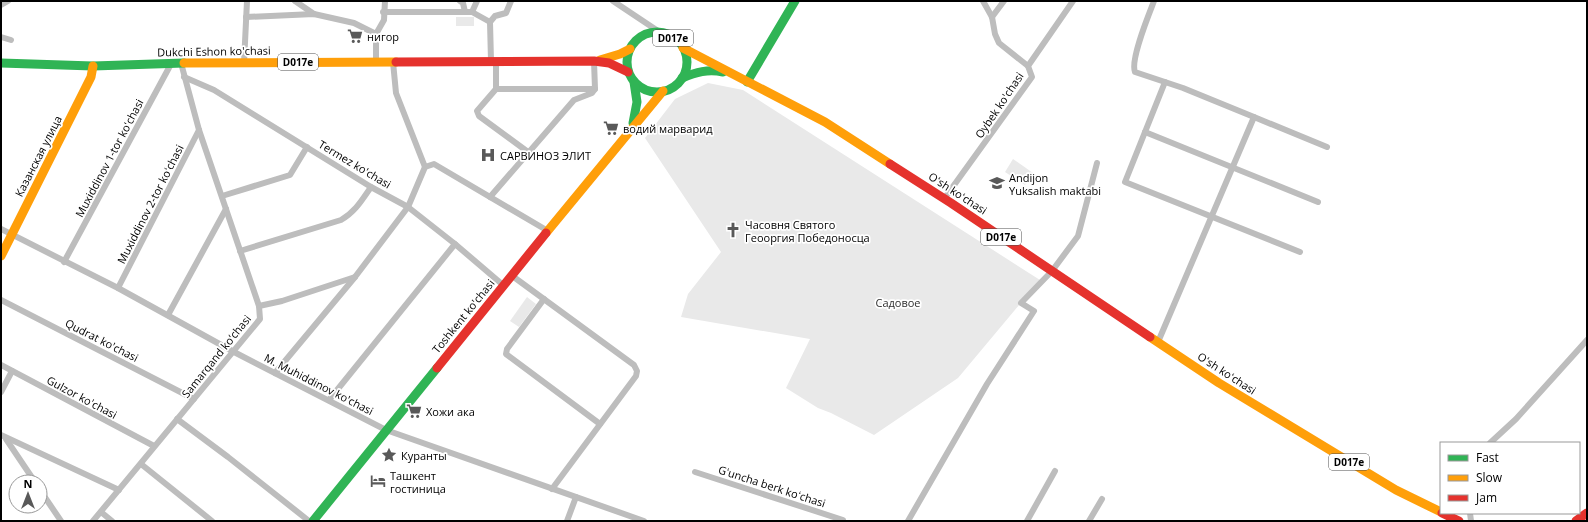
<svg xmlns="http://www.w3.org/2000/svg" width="1588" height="522" viewBox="0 0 1588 522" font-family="'Open Sans',sans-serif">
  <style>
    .green { fill: #e9e9e9 }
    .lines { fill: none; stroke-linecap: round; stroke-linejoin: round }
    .street { stroke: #bdbdbd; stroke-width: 6 }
    .fast { stroke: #30b455; stroke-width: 9 }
    .slow { stroke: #ff9f0a; stroke-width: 9 }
    .jam { stroke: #e5322d; stroke-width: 9 }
    .labels { text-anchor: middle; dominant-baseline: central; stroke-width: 3.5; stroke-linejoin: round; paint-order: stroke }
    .shield { fill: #fff; stroke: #4c4c4c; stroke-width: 1 }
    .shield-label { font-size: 10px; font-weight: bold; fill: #000 }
    .poi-label { font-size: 11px; fill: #000; stroke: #fff; text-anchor: start }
    .street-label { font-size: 11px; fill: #000; stroke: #fff }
    .park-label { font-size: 11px; fill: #2e2e2e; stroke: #fff }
  </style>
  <rect width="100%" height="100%" fill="#fff"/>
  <!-- green -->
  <g class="green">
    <rect x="456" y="17" width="18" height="9"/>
    <path d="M 708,83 L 743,90 L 1040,280 L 958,378 L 874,435 L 831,413 L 818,408 L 786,388 L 810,339 L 681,317 L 688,294 L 721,252 L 645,138 L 675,99 Z"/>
    <path d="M 1013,159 L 1033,173 L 1025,185 L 1005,172 Z"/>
    <path d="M 527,297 L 536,304 L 519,327 L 510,321 Z"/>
  </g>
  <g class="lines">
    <!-- street -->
    <g class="street">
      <path d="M 295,1 L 314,14"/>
      <path d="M 460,1 L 463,3 L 465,12"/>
      <path d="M 613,1 L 661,33"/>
      <path d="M 983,1 L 992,17 L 995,34 L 999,43 L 1028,66"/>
      <path d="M 1154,1 C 1149,14 1130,60 1135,72 L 1183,88 L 1254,117 L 1158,342"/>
      <path d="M 1,5 L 8,1"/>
      <path d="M 383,12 L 472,12 L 490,22 L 491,61"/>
      <path d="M 472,12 L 477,1"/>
      <path d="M 246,17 L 314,14 L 354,23 L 376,34"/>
      <path d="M 992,17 L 1004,1"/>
      <path d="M 490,22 L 495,16 L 506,13 L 511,1"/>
      <path d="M 1,37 L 11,40"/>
      <path d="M 496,61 L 496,89 L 477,111 L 479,116 L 528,152"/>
      <path d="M 376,62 L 376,34 L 384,20 L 385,1"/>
      <path d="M 393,62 L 396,93 L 425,167"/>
      <path d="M 244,63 L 247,1"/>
      <path d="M 184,77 L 214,90 L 371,187 L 408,207 L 455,244 L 503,285"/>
      <path d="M 1165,82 L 1125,182 L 1300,252"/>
      <path d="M 496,89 L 595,89"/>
      <path d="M 1254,117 L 1327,147"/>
      <path d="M 1145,132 L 1318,202"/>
      <path d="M 222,196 L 290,175 L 307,147"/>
      <path d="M 490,197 L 574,100 L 592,93 L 595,89 L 594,61"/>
      <path d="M 944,199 L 1032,77 L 1028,66 L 1073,1"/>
      <path d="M 1,229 L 118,288 L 234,352 L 386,430 L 644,521"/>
      <path d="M 240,251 L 341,220 C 355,212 362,200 371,187"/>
      <path d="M 64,262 L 171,64"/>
      <path d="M 511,275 L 634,365 L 637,371 L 636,376 L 552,489"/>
      <path d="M 118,288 L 199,130"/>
      <path d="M 544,299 L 507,349 L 506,354 L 600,424"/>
      <path d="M 1,300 L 194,399"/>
      <path d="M 259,306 L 282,301 L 355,277"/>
      <path d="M 168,315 L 226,209"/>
      <path d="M 1,365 L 154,446"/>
      <path d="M 275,373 L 355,277 L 408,207 L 425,167 L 434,164 L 548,231"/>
      <path d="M 1,392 L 12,371"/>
      <path d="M 329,400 L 455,244"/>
      <path d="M 177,419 L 228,457 L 309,521"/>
      <path d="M 1,435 L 119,490"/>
      <path d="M 6,439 L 35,482"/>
      <path d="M 1490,443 L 1516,419 L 1587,340"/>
      <path d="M 141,464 L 212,521"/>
      <path d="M 695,472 L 843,520"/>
      <path d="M 40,490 L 61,521"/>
      <path d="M 101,512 L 112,521"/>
      <path d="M 1470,513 L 1471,521"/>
      <path d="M 93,521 L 260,319 L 259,306 L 199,130 L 181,63"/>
      <path d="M 567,521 L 576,497"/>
      <path d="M 908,521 L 987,384 L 1034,311 L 1021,303 L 1052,271 L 1078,236 L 1097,163"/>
      <path d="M 1027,521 L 1055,471"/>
      <path d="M 1089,521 L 1102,499"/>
    </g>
    <!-- fast -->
    <g class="fast">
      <circle cx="657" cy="62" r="30"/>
      <path d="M 1,63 L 93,66 L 184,63"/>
      <path d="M 682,78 C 696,72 708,69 723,72"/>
      <path d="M 747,82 L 795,1"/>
      <path d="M 633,123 L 637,102 L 634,82"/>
      <path d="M 313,521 L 437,368"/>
    </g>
    <!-- slow -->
    <g class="slow">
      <path d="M 683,48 L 825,122 L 890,164"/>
      <path d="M 600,60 L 620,54 L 630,49"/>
      <path d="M 184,63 L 396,62"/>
      <path d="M 546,233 L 663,91"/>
      <path d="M 1,256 L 91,77 L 93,66"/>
      <path d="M 1150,337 L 1219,383 L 1396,490 L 1441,512"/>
    </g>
    <!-- jam -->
    <g class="jam">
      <path d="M 396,62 L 594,61 L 609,63 L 628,72"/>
      <path d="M 890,164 L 951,203 L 1150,337"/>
      <path d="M 437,368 L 546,233"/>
      <path d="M 1442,513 L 1459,521"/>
      <path d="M 1576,521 L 1587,513"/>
    </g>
  </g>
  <!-- icons -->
  <defs>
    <g id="supermarket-bare" transform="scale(1.2)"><path d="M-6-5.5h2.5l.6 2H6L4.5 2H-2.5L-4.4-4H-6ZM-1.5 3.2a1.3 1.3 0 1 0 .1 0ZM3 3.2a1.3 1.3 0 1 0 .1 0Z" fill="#595959" stroke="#fff" stroke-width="2.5" paint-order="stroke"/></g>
    <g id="hospital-bare" transform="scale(1.2)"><path d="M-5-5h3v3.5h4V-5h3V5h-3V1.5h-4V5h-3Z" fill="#595959" stroke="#fff" stroke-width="2.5" paint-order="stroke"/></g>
    <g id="school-bare" transform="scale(1.2)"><path d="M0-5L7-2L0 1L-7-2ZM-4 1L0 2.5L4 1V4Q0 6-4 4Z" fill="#595959" stroke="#fff" stroke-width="2.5" paint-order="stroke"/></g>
    <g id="church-bare" transform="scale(1.2)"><path d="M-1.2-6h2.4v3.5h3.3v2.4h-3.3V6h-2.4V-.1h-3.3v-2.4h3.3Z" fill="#595959" stroke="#fff" stroke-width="2.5" paint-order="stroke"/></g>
    <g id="sight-bare" transform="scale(1.2)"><path d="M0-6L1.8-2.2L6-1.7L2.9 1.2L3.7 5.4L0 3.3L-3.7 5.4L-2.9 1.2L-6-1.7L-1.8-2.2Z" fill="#595959" stroke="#fff" stroke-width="2.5" paint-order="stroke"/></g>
    <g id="hotel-bare" transform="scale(1.2)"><path d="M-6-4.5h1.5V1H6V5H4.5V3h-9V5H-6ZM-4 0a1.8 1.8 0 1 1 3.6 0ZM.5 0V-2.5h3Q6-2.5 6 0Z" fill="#595959" stroke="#fff" stroke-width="2.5" paint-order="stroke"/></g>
  </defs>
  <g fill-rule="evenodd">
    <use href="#supermarket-bare" x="355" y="36"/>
    <use href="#supermarket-bare" x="611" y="128"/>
    <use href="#hospital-bare" x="488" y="155"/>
    <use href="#school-bare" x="997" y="183"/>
    <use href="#church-bare" x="733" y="230"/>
    <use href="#supermarket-bare" x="414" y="411"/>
    <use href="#sight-bare" x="389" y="455"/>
    <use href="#hotel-bare" x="378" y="481"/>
  </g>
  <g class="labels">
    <!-- shield labels -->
    <g class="shield">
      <rect x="653" y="30" width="40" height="16" rx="3"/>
      <rect x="278" y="54" width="40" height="16" rx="3"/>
      <rect x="981" y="229" width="40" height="16" rx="3"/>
      <rect x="1329" y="454" width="40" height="16" rx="3"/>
    </g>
    <g class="shield-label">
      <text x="673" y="38">D017e</text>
      <text x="298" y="62">D017e</text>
      <text x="1001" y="237">D017e</text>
      <text x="1349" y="462">D017e</text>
    </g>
    <!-- poi labels -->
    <g class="poi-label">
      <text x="367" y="36">нигор</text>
      <text x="623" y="128">водий марварид</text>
      <text x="500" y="155">САРВИНОЗ ЭЛИТ</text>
      <text x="1009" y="177">Andijon<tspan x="1009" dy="13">Yuksalish maktabi</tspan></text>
      <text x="745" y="224">Часовня Святого<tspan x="745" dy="13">Геооргия Победоносца</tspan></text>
      <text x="426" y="411">Хожи ака</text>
      <text x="401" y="455">Куранты</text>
      <text x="390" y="475">Ташкент<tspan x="390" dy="13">гостиница</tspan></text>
    </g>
    <!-- street labels -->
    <g class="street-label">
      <text transform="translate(214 51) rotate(-1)">Dukchi Eshon ko'chasi</text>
      <text transform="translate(999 105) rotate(-56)">Oybek ko'chasi</text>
      <text transform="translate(38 156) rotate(-63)">Казанская улица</text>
      <text transform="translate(109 158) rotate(-62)">Muxiddinov 1-tor koʻchasi</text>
      <text transform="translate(355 164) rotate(31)">Termez ko'chasi</text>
      <text transform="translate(958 193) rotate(33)">Oʻsh koʻchasi</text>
      <text transform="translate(150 204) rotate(-63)">Muxiddinov 2-tor koʻchasi</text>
      <text transform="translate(463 316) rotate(-51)">Toshkent ko'chasi</text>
      <text transform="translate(102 340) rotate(27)">Qudrat ko'chasi</text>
      <text transform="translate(216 356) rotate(-51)">Samarqand ko‘chasi</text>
      <text transform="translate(1227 373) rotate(33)">Oʻsh koʻchasi</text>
      <text transform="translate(319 384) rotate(27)">M. Muhiddinov ko'chasi</text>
      <text transform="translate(82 397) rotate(28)">Gulzor ko'chasi</text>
      <text transform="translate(772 486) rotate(18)">Gʻuncha berk koʻchasi</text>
    </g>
    <!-- park labels -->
    <g class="park-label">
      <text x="898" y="302">Садовое</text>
    </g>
  </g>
  <!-- border -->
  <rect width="1588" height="522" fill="none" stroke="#000000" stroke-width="4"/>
  <!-- legend -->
  <rect x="1440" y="442" width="140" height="72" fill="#ffffff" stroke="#999999"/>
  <rect x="1448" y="455" width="20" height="6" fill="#30b455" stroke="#999999"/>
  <text x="1476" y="462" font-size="12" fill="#000000">Fast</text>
  <rect x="1448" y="475" width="20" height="6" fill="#ff9f0a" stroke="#999999"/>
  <text x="1476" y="482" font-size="12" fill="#000000">Slow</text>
  <rect x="1448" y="495" width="20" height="6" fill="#e5322d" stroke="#999999"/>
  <text x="1476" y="502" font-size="12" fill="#000000">Jam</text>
  <!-- north arrow -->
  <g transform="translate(28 494)"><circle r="19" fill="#ffffff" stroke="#999999"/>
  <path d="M0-3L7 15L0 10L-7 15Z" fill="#595959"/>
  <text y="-6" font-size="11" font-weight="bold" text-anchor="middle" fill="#000000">N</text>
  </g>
</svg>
